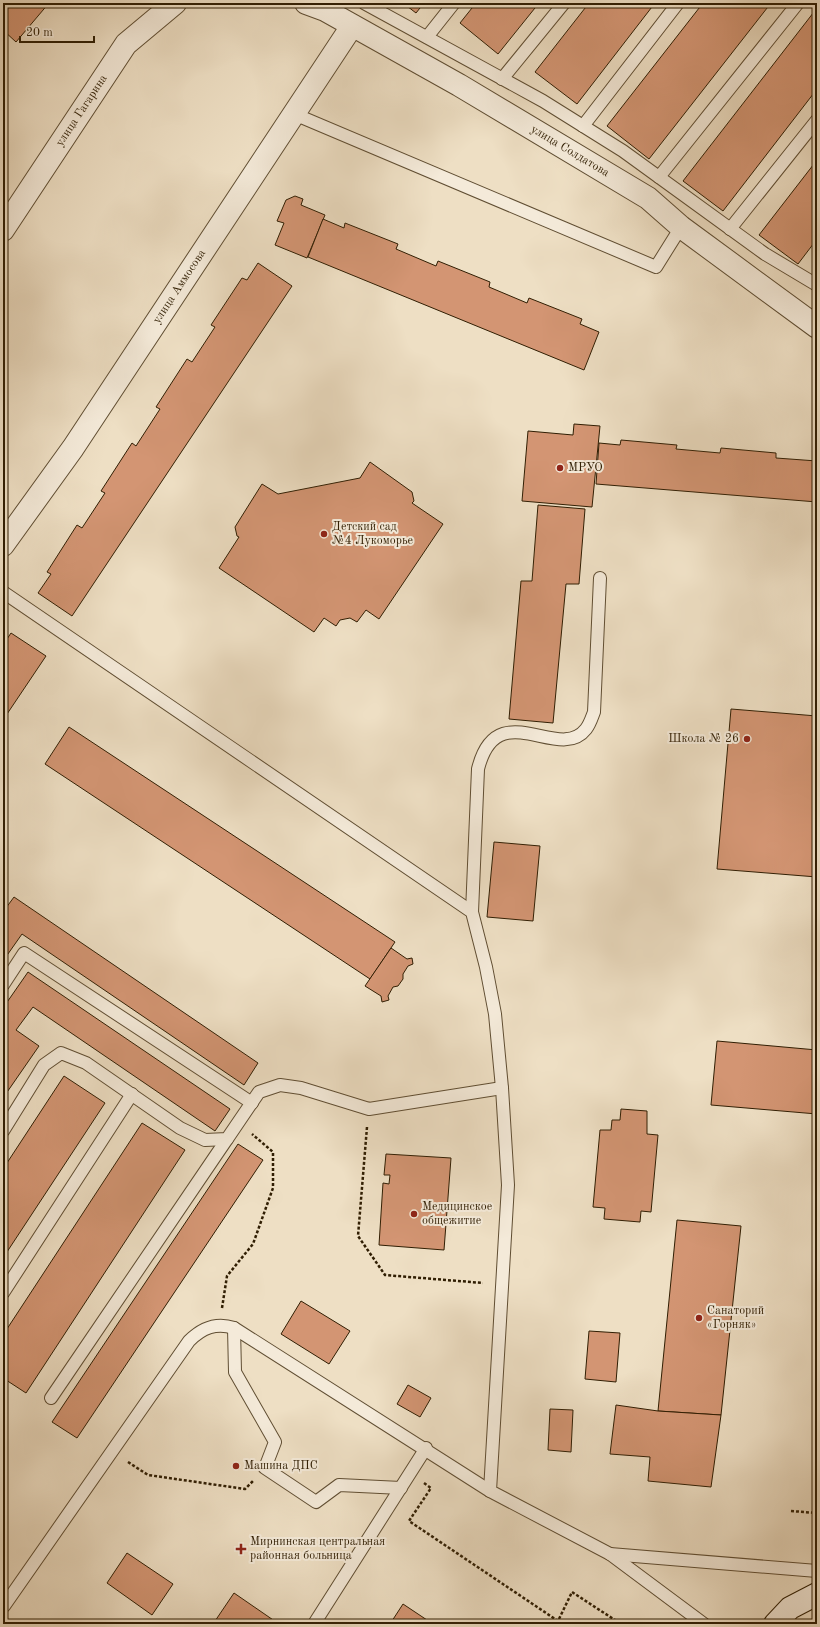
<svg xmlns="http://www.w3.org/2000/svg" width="820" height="1627" viewBox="0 0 820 1627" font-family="'Old Standard TT',serif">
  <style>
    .building { fill: #d39573; stroke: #301e03 }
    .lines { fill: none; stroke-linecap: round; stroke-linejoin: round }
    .service-casing { stroke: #604e33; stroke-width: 14 }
    .minor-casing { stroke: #604e33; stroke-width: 24 }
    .tertiary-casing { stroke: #604e33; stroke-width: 24 }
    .secondary-casing { stroke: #301e03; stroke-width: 24 }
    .path { stroke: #301e03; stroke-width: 2.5; stroke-dasharray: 3 2; stroke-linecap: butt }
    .service { stroke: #f4ead9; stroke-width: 12 }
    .minor { stroke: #f4ead9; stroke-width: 22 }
    .tertiary { stroke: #f4ead9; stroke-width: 22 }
    .secondary { stroke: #f4ead9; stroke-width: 22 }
    .poi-dot { fill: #8f2418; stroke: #f4ead9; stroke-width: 1.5 }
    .labels { text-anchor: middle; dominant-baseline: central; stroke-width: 4; stroke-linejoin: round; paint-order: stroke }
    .street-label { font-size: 12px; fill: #301e03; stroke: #f4ead9 }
    .poi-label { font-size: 12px; fill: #301e03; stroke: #f4ead9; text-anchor: start }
  </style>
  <rect width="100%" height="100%" fill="#eedfc4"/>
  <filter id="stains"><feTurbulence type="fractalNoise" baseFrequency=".005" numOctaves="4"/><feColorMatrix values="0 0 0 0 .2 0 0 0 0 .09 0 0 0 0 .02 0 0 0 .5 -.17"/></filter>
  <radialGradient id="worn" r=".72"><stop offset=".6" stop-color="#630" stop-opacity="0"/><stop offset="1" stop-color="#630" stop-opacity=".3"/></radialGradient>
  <!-- building -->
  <g class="building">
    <path d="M 7,3 L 49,3 L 16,42 L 3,30 L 3,7 Z"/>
    <path d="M 403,3 L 424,3 L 416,13 Z"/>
    <path d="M 476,3 L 539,3 L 498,54 L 460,23 Z"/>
    <path d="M 589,3 L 655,3 L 577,104 L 535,72 Z"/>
    <path d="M 703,3 L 771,3 L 649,159 L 607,126 Z"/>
    <path d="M 817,8 L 817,89 L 723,211 L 683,181 Z"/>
    <path d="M 817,160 L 817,239 L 798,264 L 759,235 Z"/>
    <path d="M 295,196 L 303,199 L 301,205 L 325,215 L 307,258 L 275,245 L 284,223 L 277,221 L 286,200 Z"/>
    <path d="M 323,219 L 344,228 L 345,223 L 398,244 L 396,249 L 436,266 L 438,261 L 490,282 L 489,287 L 527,303 L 529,298 L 582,319 L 580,324 L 599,332 L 584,370 L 308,257 Z"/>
    <path d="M 258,263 L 292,286 L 72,616 L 38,593 L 51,574 L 47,572 L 77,525 L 82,528 L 105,493 L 101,491 L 132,443 L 136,446 L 160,409 L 156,407 L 187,359 L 192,362 L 215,327 L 211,325 L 242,278 L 247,280 Z"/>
    <path d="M 574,424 L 600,426 L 592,507 L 522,501 L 528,431 L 573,435 Z"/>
    <path d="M 621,440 L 677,445 L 676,449 L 720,453 L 721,448 L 776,453 L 776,458 L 817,461 L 817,502 L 596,484 L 599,443 L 620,445 Z"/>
    <path d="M 370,462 L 412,492 L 414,501 L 412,503 L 443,524 L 379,619 L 366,610 L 357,622 L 350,618 L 340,620 L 336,626 L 324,618 L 314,632 L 219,568 L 239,537 L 237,536 L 235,527 L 262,484 L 278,494 L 360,478 Z"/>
    <path d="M 538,505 L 585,509 L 579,584 L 566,584 L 553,723 L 509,719 L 521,581 L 532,581 Z"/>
    <path d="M 11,633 L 46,656 L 3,720 L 3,645 Z"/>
    <path d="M 731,709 L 817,716 L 817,877 L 717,869 Z"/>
    <path d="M 69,727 L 395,942 L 370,979 L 45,764 Z"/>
    <path d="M 494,842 L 540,846 L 533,921 L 487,917 Z"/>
    <path d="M 14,897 L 258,1063 L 244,1085 L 22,934 L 3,961 L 3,912 Z"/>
    <path d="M 391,948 L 407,959 L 412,958 L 413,964 L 408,966 L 403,974 L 403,979 L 398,986 L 393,987 L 388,996 L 389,1000 L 382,1002 L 381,996 L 365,986 Z"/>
    <path d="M 28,972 L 230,1109 L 215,1131 L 33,1007 L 16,1030 L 39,1046 L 3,1098 L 3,1008 Z"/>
    <path d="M 717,1041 L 817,1050 L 817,1114 L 711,1105 Z"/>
    <path d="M 64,1076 L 105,1103 L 3,1258 L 3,1169 Z"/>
    <path d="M 621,1109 L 647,1111 L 647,1134 L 658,1135 L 651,1212 L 641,1211 L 640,1222 L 604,1219 L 605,1208 L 593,1207 L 600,1130 L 611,1130 L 612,1120 L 620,1120 Z"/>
    <path d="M 142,1123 L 185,1150 L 26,1393 L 3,1378 L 3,1335 Z"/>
    <path d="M 238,1144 L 263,1160 L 77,1438 L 52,1422 Z"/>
    <path d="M 386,1154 L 451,1158 L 444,1250 L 379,1245 L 383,1183 L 389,1184 L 390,1175 L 384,1175 Z"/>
    <path d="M 677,1220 L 741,1226 L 721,1415 L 658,1411 Z"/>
    <path d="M 301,1301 L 350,1331 L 329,1364 L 281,1334 Z"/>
    <path d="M 589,1331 L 620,1333 L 616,1382 L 585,1379 Z"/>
    <path d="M 408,1385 L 431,1398 L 420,1417 L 397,1404 Z"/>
    <path d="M 616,1405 L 658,1411 L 721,1415 L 711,1487 L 648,1481 L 650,1457 L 610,1454 Z"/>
    <path d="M 550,1409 L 573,1410 L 571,1452 L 548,1450 Z"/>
    <path d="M 127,1553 L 173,1584 L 152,1615 L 107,1583 Z"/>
    <path d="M 234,1593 L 279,1624 L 213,1624 Z"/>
    <path d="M 403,1604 L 433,1624 L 390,1624 Z"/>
  </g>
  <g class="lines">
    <!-- service casing -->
    <g class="service-casing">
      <g id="service">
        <path d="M 364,3 L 543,101 L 623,151 L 765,254 L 817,285"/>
        <path d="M 427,37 L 454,3"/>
        <path d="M 502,79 L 564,3"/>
        <path d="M 294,114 L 656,267 L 681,227"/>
        <path d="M 583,126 L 678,3"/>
        <path d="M 659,177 L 798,3"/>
        <path d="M 730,229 L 817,120"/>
        <path d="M 3,592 L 472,912 L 486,967 L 495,1014 L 502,1088 L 508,1185 L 490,1491 L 610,1554 L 704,1624"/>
        <path d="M 472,912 L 478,769 C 497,693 559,764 586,729 C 590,724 592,717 594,712 L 600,578"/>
        <path d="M 3,985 L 24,953 L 252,1103"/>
        <path d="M 3,1131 L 44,1065 L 61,1053 L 86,1063 L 180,1128 L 205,1140 L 227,1139 L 259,1092 L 280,1085 L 301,1088 L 369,1109 L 502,1088"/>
        <path d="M 3,1293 L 132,1094"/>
        <path d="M 234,1328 L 235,1372 L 275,1442 L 265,1468 L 316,1502 L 339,1485 L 401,1488"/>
        <path d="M 51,1398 L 227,1139"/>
        <path d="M 610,1554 L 817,1571"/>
        <path d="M 4,1606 L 189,1341 C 202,1328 216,1322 234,1328 L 490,1491"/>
        <path d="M 314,1624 L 426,1448"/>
      </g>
    </g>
    <!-- minor casing -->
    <g class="minor-casing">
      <g id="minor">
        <path id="s1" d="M 3,545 L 73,448 L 352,26"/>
      </g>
    </g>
    <!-- tertiary casing -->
    <g class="tertiary-casing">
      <g id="tertiary">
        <path id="s2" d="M 306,3 L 325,10 L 459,85 L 648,198 L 681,227 L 817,327"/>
        <path id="s3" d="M 3,230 L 126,44 L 175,3"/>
      </g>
    </g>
    <!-- secondary casing -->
    <g class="secondary-casing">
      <path id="secondary" d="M 775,1624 L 790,1608 L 817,1594"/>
    </g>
    <!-- path -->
    <g class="path">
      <path d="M 367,1127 L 358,1236 L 385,1275 L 483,1283"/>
      <path d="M 222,1308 L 227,1276 L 253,1244 L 273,1188 L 273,1152 L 252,1134"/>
      <path d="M 128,1462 L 148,1475 L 245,1489 L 253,1481"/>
      <path d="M 424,1483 L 431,1488 L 409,1521 L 558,1621 L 572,1592 L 621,1624"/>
      <path d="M 791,1511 L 817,1513"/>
    </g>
    <!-- service -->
    <use href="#service" class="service"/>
    <!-- minor -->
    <use href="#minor" class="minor"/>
    <!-- tertiary -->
    <use href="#tertiary" class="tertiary"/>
    <!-- secondary -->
    <use href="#secondary" class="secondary"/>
  </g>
  <!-- markers -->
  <g class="poi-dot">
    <circle cx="560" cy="468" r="4"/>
    <circle cx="324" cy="534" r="4"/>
    <circle cx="747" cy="739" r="4"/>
    <circle cx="414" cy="1214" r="4"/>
    <circle cx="699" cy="1318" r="4"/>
    <circle cx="236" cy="1466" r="4"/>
    <path d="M239 1543h4v4h4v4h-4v4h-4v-4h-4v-4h4z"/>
  </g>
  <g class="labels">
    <!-- street labels -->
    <g class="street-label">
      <text stroke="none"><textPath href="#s3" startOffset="143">улица Гагарина</textPath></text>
      <text stroke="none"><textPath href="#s2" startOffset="303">улица Солдатова</textPath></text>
      <text stroke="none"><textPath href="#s1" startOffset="313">улица Аммосова</textPath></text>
    </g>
    <!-- poi labels -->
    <g class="poi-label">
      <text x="568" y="468">МРУО</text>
      <text x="332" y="527">Детский сад<tspan x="332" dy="14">№4 Лукоморье</tspan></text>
      <text x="739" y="739" text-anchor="end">Школа № 26</text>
      <text x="422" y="1207">Медицинское<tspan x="422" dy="14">общежитие</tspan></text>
      <text x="707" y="1311">Санаторий<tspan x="707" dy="14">«Горняк»</tspan></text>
      <text x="244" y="1466">Машина ДПС</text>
      <text x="250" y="1542">Мирнинская центральная<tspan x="250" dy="14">районная больница</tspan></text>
    </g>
  </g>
  <!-- margin -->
  <rect width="820" height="1627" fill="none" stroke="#eedfc4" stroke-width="16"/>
  <rect x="4" y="4" width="812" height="1619" fill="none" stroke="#301e03" stroke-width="2"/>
  <rect x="8" y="8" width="804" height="1611" fill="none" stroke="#301e03"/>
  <!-- scale -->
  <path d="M20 36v6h74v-6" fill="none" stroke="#301e03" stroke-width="2"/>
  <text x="26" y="36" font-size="12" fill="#301e03" stroke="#f4ead9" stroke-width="3" paint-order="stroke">20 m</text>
  <rect width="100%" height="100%" filter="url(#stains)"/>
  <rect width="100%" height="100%" fill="url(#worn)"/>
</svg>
